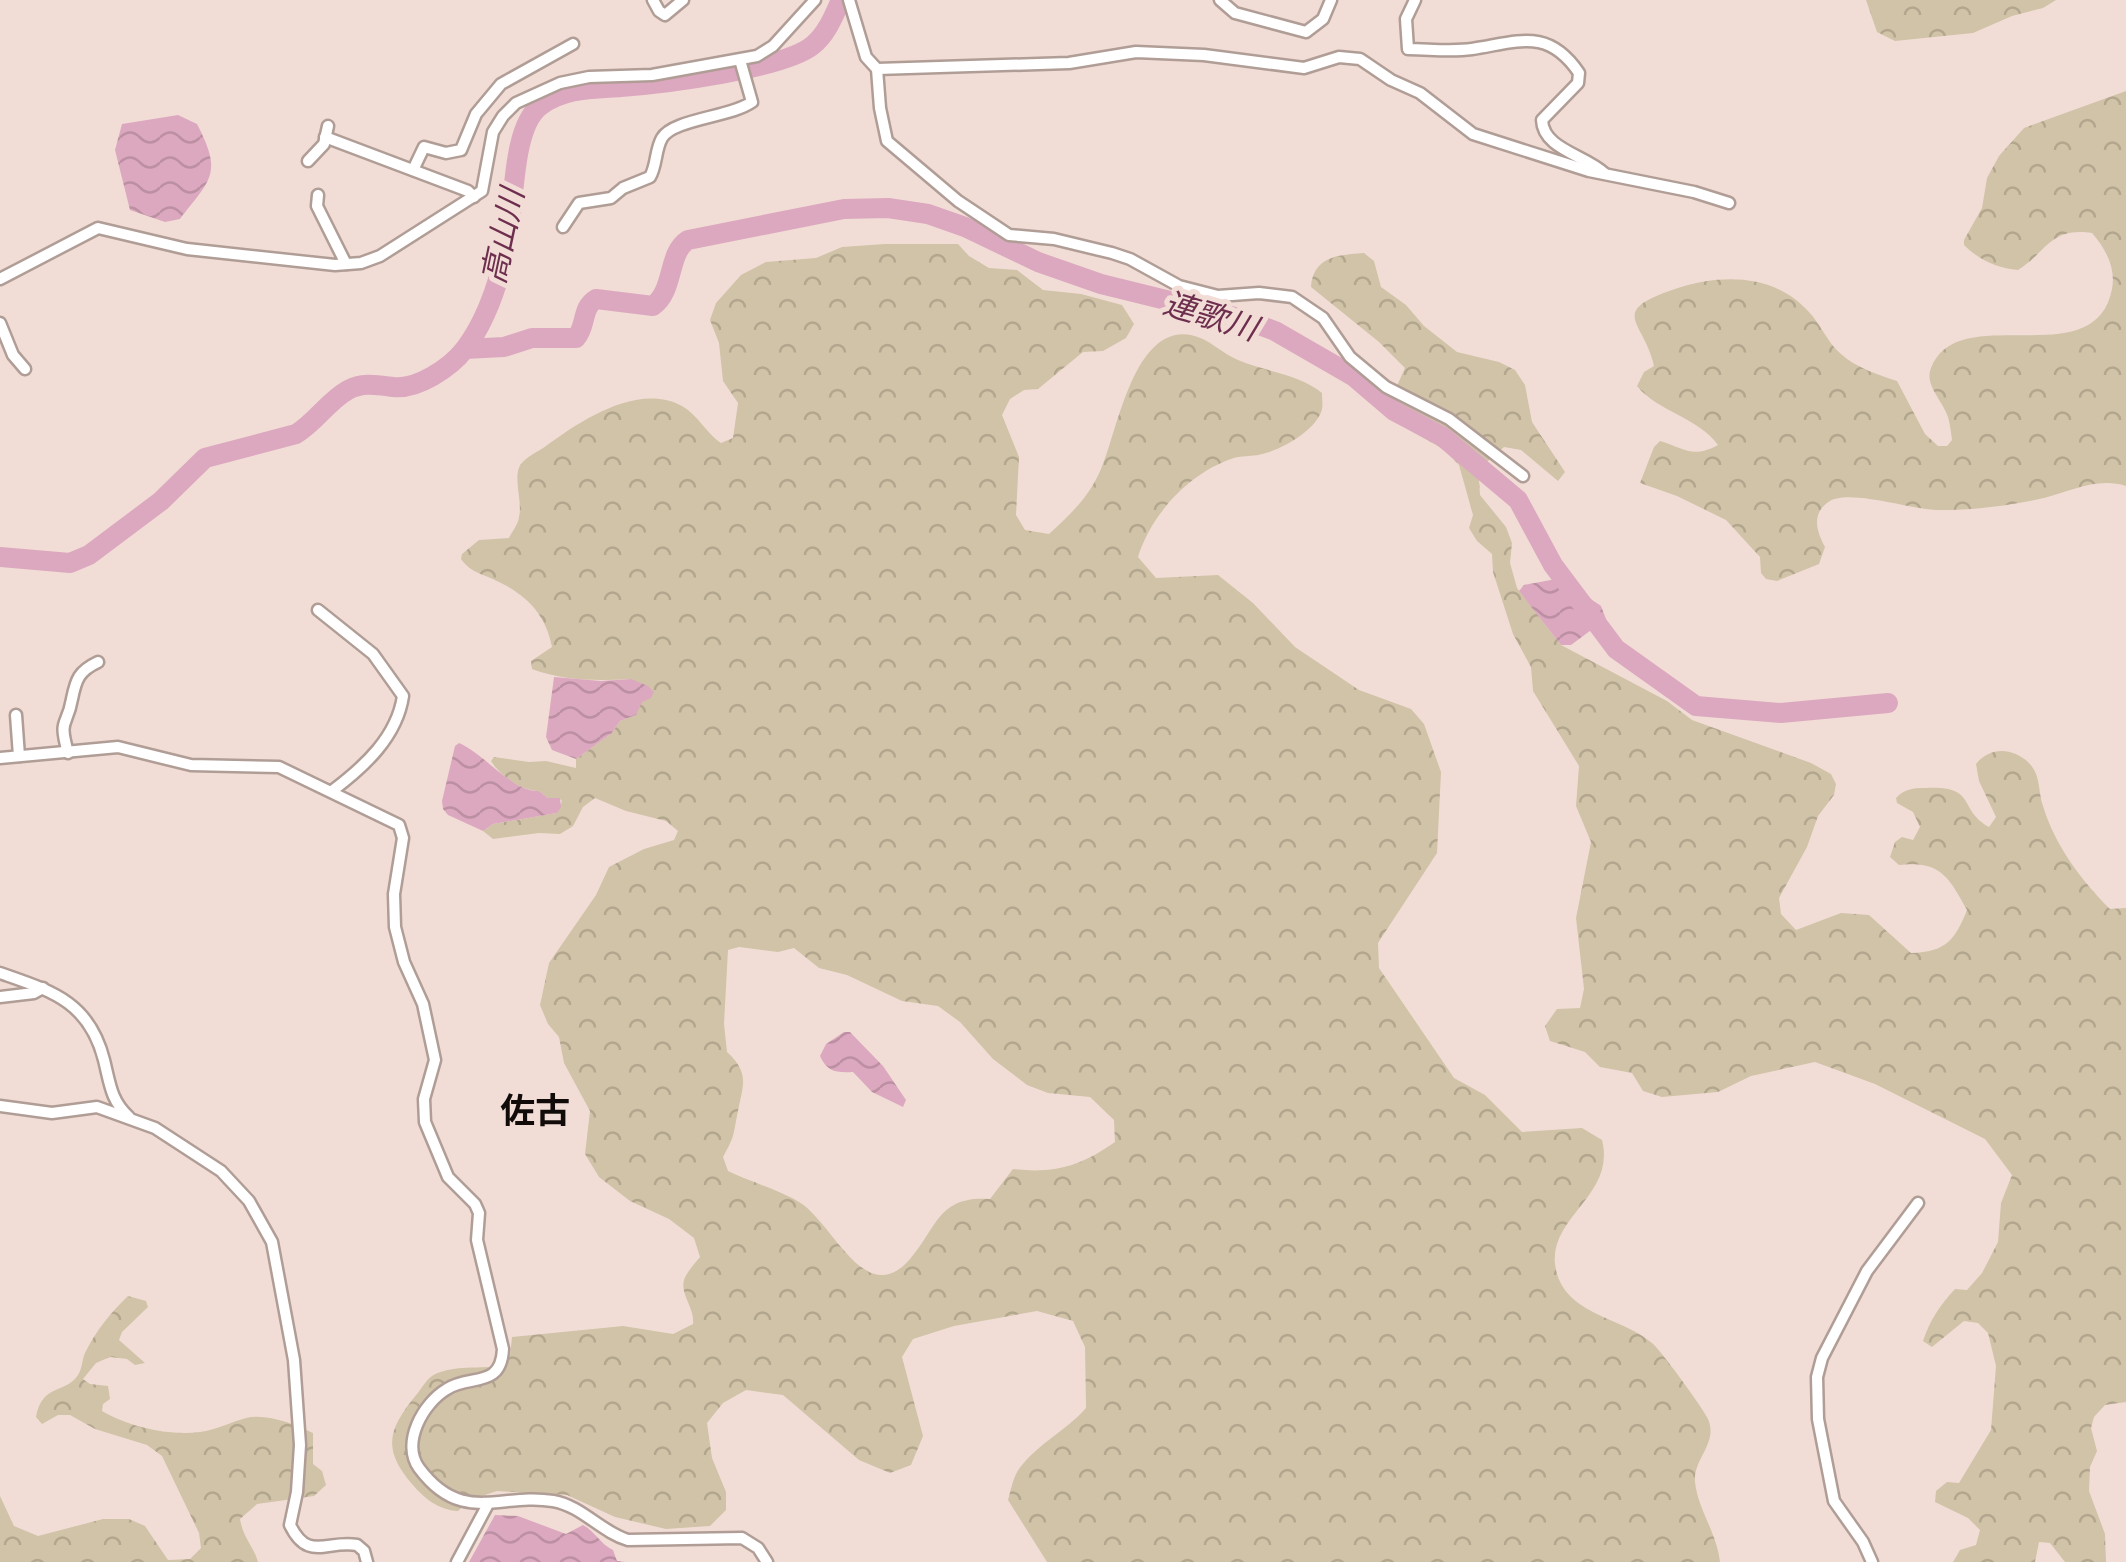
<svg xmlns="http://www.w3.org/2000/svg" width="2126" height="1562" viewBox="0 0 2126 1562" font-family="'Titillium Web','Noto Sans JP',sans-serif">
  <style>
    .forest { fill: url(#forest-crowns); fill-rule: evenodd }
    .water { fill: url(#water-waves) }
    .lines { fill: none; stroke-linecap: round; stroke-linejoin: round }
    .river { stroke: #dca8bf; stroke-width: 20 }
    .minor-casing { stroke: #b09d96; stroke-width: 15 }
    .minor { stroke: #fff; stroke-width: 10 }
    .labels { text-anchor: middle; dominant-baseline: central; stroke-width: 10; stroke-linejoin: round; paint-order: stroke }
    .water-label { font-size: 32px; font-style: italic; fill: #6e2f4f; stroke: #f2ddd6 }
    .quarter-label { font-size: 35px; font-weight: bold; fill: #110b09; stroke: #f2ddd6 }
  </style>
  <defs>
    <pattern id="forest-crowns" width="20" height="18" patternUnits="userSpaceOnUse" patternTransform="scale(2.5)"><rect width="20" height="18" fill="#d0c3a7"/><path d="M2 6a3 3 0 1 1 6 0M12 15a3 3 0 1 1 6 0" fill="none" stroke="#b2a68e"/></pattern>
    <pattern id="water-waves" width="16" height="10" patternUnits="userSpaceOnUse" patternTransform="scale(2.5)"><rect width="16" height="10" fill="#dca8bf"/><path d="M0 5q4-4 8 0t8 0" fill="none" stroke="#bc8fa3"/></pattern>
  </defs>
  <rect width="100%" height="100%" fill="#f2ddd6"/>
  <!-- forest -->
  <g class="forest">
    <path d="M 1866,0 L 2056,0 L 2043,8 L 2012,16 L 1973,33 L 1895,41 L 1877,32 Z"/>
    <path d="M 2126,91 L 2126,486 C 2097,477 2072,491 2044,498 C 2013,505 1968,511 1936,510 C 1910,509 1849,489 1830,501 C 1811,513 1816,530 1825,547 L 1819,564 L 1777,581 L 1766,579 L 1761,573 L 1760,557 L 1726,520 L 1677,496 L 1640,483 L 1654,447 L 1660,441 C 1684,448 1692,459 1718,445 C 1698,417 1658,412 1637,386 L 1644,372 L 1654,366 C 1644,320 1605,312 1678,288 C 1723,274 1774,274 1808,311 C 1821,324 1826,341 1841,354 C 1857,368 1876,374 1897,381 L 1925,434 L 1938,446 L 1947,446 L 1952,440 C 1951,432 1950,424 1948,417 C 1943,401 1924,385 1931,368 C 1958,298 2095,377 2112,289 C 2116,268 2106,249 2092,233 C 2050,227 2048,251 2018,270 C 1997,268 1979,260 1964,245 L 1964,240 L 1982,208 L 1987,178 L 1999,156 L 2024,128 Z"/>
    <path d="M 885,244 L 958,244 L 969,256 L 989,268 L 1017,270 L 1043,290 L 1081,294 L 1122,305 L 1134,324 L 1126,338 L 1103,351 L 1083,352 L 1038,389 L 1024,390 L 1010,399 L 1002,415 L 1019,457 L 1016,515 L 1025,530 L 1049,534 C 1071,514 1089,497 1101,469 C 1118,431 1133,325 1191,335 C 1210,339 1221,353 1238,360 C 1266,372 1299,374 1322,393 C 1322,399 1323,404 1322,409 C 1317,430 1281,450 1262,454 C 1252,457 1241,455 1231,459 C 1188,474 1151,515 1138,557 L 1156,578 L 1218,575 L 1253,603 L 1295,647 L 1359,690 L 1411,709 L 1424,724 L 1441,772 L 1437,853 L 1378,943 L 1379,968 L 1454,1078 L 1485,1095 L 1522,1132 L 1582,1128 L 1602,1140 C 1616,1195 1550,1216 1555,1264 C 1561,1315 1621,1316 1652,1343 C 1660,1349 1702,1407 1707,1417 C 1720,1442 1693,1458 1695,1482 C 1698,1510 1717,1533 1720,1562 L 1047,1562 L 1008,1500 C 1011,1490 1013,1477 1019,1469 C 1037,1444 1066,1431 1086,1408 L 1085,1347 L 1073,1321 L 1037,1311 L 954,1326 L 913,1339 L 902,1357 L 923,1436 L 911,1465 L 890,1473 L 859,1460 L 783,1395 L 746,1390 L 723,1403 L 707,1423 L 712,1458 L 726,1492 L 726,1510 L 710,1526 L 666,1529 L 615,1517 L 567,1495 L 497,1491 L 470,1500 L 458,1511 C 438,1510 424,1498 412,1484 C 381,1448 389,1428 417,1394 C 421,1389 426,1380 432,1376 C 449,1365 483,1368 503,1367 L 510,1356 L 512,1337 L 623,1326 L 673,1334 L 693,1324 C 695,1308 680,1295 684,1280 C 686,1273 695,1263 700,1257 L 694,1238 L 669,1219 L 630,1201 L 599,1177 L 585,1154 L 590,1111 L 564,1063 L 559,1037 L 548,1024 L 540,1005 L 549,963 L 596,895 L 609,867 L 644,849 L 674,840 L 678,831 L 666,821 L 626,811 L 595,798 L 583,807 L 573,826 L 560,834 L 539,833 L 493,839 L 483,831 L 493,824 L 557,813 L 562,801 L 559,798 L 548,798 L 539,791 C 521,791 500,776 491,761 L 494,757 L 529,762 L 546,761 L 576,768 L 576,759 L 612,733 L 620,721 L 636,715 L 631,679 C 597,681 564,681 532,669 L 531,661 L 552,647 C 545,610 522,591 488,577 C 476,572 469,570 461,559 L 462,554 L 479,540 L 509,538 C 512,531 518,525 519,517 C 523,502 512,476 521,464 C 526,457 539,451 546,446 C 580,421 638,382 682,406 C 698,415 706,433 721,443 L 733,438 L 738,403 L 723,381 L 719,343 L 710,320 L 716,303 L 741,275 L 766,262 L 816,258 L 842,247 ZM 739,947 L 778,952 L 794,948 L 819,968 L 847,975 L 902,1001 L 938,1006 L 960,1022 L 993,1059 L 1027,1085 L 1048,1093 L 1090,1097 L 1114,1120 L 1115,1142 C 1081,1166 1054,1174 1013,1169 L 990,1199 C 938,1195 937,1228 910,1259 C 865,1311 833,1222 799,1202 C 781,1191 749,1181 728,1171 L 723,1157 C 736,1134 733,1134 738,1111 C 743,1085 750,1073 727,1052 L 724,1024 L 728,950 Z"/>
    <path d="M 1364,253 L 1374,261 L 1381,287 L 1406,305 L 1424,326 L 1457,352 L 1499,362 L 1515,370 L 1525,385 L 1532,422 L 1565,472 L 1558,481 L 1521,450 L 1504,447 L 1488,461 L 1479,480 L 1480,495 L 1506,527 L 1512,543 L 1510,563 L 1517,588 L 1561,645 L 1667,701 L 1692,720 L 1811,763 L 1831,774 L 1836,784 L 1834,795 L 1818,816 L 1807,847 L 1779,898 L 1781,914 L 1796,930 L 1841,913 L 1869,915 L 1911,953 C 1946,952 1955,940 1967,910 C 1949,877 1940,860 1899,865 L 1890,857 L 1895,842 L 1902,837 L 1913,840 L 1920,827 L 1913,812 L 1897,803 L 1896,798 C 1904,789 1913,788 1925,788 C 1978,785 1957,809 1989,827 L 1996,817 L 1979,781 L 1976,764 C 1990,747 2012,747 2029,763 C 2041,775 2038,792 2043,806 C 2055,846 2082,881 2110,909 L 2126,908 L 2126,1402 L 2105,1405 L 2094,1417 L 2091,1428 L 2097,1451 L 2090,1467 L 2089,1491 L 2105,1534 L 2106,1562 L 2065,1562 L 2050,1543 L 2039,1542 L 2035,1562 L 1953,1562 L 1960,1550 L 1976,1545 L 1980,1530 L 1968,1518 L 1935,1502 L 1936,1491 L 1947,1482 L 1959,1483 L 1991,1430 L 1996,1366 L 1988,1333 L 1978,1323 L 1964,1321 L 1932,1347 L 1923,1341 C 1930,1320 1940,1305 1955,1289 L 1967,1290 L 1982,1273 L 1998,1242 L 2001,1203 L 2012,1175 L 1985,1139 L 1875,1084 L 1815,1062 L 1751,1076 L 1718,1092 L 1662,1097 L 1643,1091 L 1632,1073 L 1600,1067 L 1585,1052 L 1550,1041 L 1545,1026 L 1557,1009 L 1580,1008 L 1584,989 L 1576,918 L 1591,842 L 1576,806 L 1579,766 L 1533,691 L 1531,667 L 1513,634 L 1493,572 L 1492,554 L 1477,541 L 1469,528 L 1473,515 L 1459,465 L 1443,449 L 1404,427 L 1390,413 L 1391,399 L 1405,368 L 1379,342 L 1311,287 C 1313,256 1339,255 1364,253 Z"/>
    <path d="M 128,1296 L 146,1301 L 148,1307 L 122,1332 L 119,1340 L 145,1363 L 135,1365 L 127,1359 L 110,1357 L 96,1363 L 83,1379 L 90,1384 L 108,1386 L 110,1399 L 103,1404 L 102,1411 C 129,1427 169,1436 200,1432 C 216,1430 231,1422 246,1418 C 267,1413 294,1424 313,1433 L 313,1464 L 322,1471 L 326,1485 L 314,1496 L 257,1504 L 240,1519 C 243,1538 253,1545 258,1562 L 0,1562 L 0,1496 L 14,1526 L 38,1536 L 103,1519 L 129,1519 L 145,1526 L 168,1560 L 190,1559 L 201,1548 L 199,1533 L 162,1456 L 147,1445 L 95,1429 L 70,1415 L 58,1415 L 42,1424 L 36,1417 C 42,1383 66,1394 78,1375 C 82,1370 82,1359 85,1353 C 95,1332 111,1312 128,1296 Z"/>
  </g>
  <!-- water -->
  <g class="water">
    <path d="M 178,115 L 197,124 C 223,174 211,179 180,219 L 165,222 L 130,210 L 115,150 L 122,124 Z"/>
    <path d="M 1556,579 C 1566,582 1591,599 1601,606 L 1606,619 L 1571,645 L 1561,645 L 1519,591 L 1524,585 Z"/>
    <path d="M 554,677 L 601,681 L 631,679 L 648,686 L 654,692 L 651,698 L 642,702 L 636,715 L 620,721 L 612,733 L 576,759 L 552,750 L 546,737 Z"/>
    <path d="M 459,743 C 485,754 512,792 539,791 L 548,798 L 560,798 L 561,807 L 557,813 L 493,824 L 483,831 L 448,815 L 443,809 L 442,801 L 455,746 Z"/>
    <path d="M 844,1032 L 850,1032 L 883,1066 L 906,1100 L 903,1107 L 872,1092 L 853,1072 C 837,1073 827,1072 820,1056 L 826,1044 Z"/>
    <path d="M 495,1515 L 518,1516 L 566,1534 L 583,1525 C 596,1532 599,1543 613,1550 L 617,1561 L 626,1562 L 469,1562 Z"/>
  </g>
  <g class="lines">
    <!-- river -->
    <g class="river">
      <path d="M 465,349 L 504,347 L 532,338 L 576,338 C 587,325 581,308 596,299 L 653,306 C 675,290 667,253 688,240 L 844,209 L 888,208 L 928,214 L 965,227 L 1038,262 L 1101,284 L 1243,319 L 1275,331 L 1353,376 L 1394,411 L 1443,437 L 1518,500 L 1553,565 L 1616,649 L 1696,706 L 1781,713 L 1888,703"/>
      <path d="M 0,557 L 70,563 L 89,555 L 161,501 L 205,458 L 296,434 C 316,422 328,401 348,390 C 363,382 377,385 393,387 C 417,390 450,368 465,349 C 487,319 500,279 507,243 C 515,207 511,128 540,106 C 564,88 592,89 621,87 C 661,84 785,69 813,45 C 827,34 834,15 841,0"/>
    </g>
    <!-- minor casing -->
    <g class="minor-casing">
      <g id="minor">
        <path d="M 653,0 L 659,11 L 665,15 L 683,0"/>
        <path d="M 849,0 L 866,57 L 877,69 L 880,108 L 887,141 L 958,201 L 1009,235 L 1054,239 L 1112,253 L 1130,259 L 1179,286 L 1218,296 L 1259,293 L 1292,297 L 1323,318 L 1350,357 L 1386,387 L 1449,419 L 1523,476"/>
        <path d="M 1220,0 L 1235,13 L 1306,32 L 1323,19 L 1331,0"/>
        <path d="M 1415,0 L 1406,19 L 1408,49 C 1429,49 1450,52 1472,49 C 1518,42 1548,27 1579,73 L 1578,83 L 1542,120 C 1543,149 1585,155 1604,173"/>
        <path d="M 877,69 L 1069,63 L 1136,52 L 1204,55 L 1304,68 L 1339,57 L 1360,59 L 1391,80 L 1420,93 L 1473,134 L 1589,171 L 1694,192 L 1729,203"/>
        <path d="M 325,137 L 468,191 L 474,197"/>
        <path d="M 308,161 L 324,144 L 328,126"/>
        <path d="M 413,170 L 424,147 L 446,153 L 461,150 L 476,114 L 501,84 L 573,44"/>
        <path d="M 318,195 L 317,206 L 346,264"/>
        <path d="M 563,227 L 579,203 L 611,198 L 623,188 L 650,177 C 657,165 655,150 662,138 C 673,119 731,117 752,102 L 740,60"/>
        <path d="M 0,279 L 98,228 L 187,249 L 335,265 L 361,263 L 380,256 L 482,191 L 493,132 L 503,116 L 516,103 L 560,83 L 589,77 L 652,75 L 757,56 L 773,46 L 815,0"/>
        <path d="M 0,323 L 13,355 L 25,369"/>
        <path d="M 318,610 L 373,654 L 403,696 C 397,737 364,767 332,791"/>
        <path d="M 16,715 L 19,756"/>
        <path d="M 68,753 C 58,717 67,728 72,699 C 76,679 79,671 98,662"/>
        <path d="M 0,758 L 118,747 L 191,765 L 279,767 L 399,825 L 403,838 L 394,894 L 395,927 L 404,962 L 423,1004 L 435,1060 L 424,1099 L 425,1122 L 448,1177 L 475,1204 L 479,1213 L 477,1240 L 503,1349 C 501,1389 470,1374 447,1389 C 423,1403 401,1443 419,1468 C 462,1526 501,1492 553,1501 C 582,1506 601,1532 628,1540 L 742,1538 L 758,1548 L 767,1562"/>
        <path d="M 0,973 C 51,991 89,1001 104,1060 C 110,1084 111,1101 129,1117"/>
        <path d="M 0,997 L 34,993 L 43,988"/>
        <path d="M 0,1106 L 52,1113 L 97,1107 L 155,1128 L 221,1171 L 249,1201 L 272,1242 L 294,1360 L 300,1445 L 297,1492 L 290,1525 C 308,1562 326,1540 357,1545 L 364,1551 L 367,1562"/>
        <path d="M 457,1562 L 487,1506"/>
        <path d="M 1872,1562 L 1863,1542 L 1834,1501 L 1818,1419 L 1817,1377 L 1822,1358 L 1867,1271 L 1918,1203"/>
      </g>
    </g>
    <!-- minor -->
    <use href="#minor" class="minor"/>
  </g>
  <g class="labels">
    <!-- water labels -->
    <g class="water-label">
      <text transform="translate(502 236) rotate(-78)">高山川</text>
      <text transform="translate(1211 315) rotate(17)">連歌川</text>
    </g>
    <!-- quarter labels -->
    <g class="quarter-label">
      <text x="535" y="1110">佐古</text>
    </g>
  </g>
</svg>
